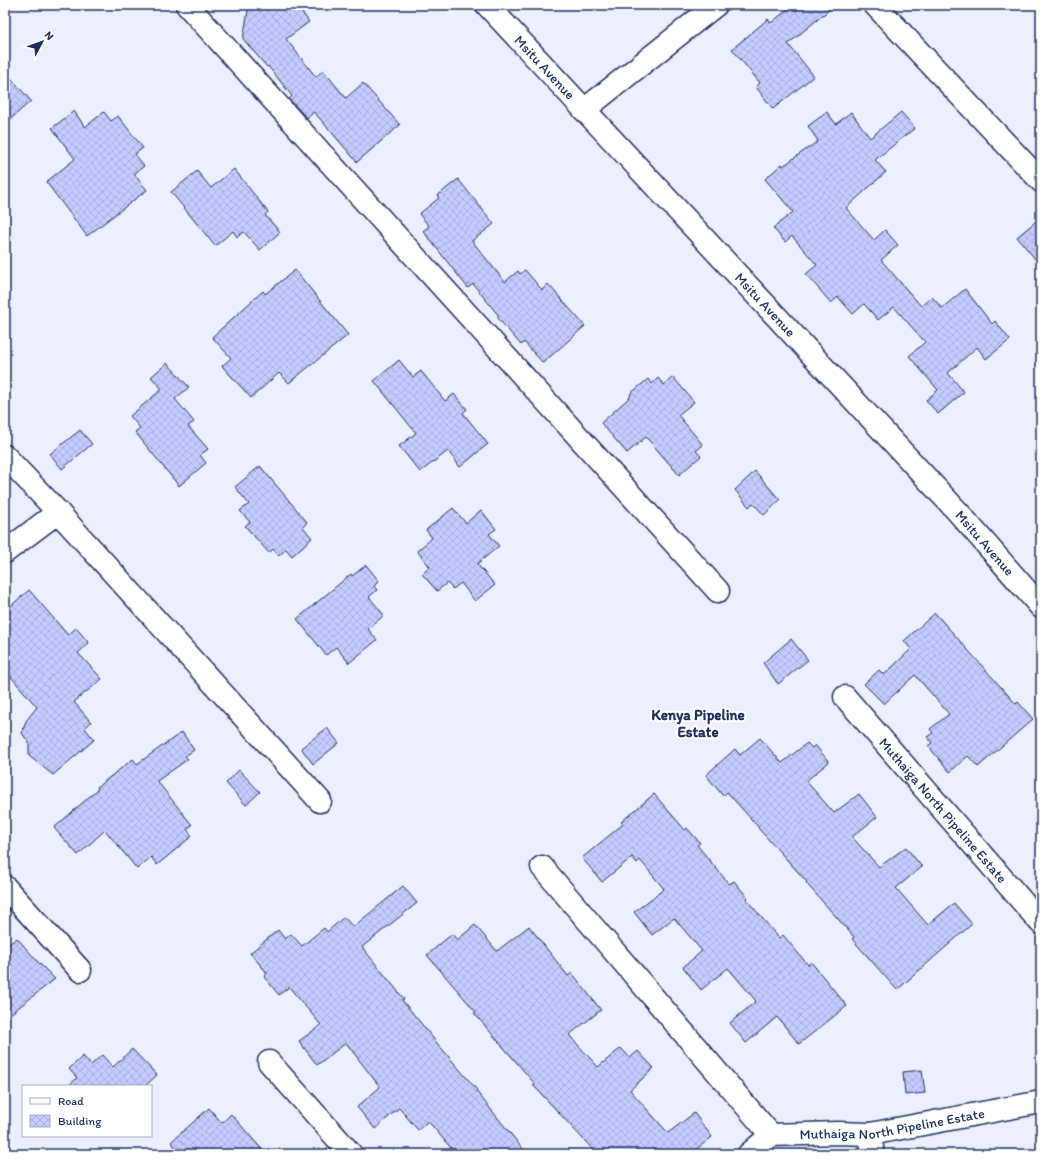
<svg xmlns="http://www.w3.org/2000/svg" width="1046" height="1159" viewBox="0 0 1046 1159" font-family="Itim,sans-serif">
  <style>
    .building { fill: url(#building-cross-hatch); stroke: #1b2f5e }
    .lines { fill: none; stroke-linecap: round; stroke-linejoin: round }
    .minor-casing { stroke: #1b2f5e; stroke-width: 25 }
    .minor { stroke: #fff; stroke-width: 22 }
    .labels { text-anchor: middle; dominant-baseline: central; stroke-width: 4; stroke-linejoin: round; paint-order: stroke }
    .street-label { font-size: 14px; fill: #1b2f5e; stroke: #fff }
    .neighbourhood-label { font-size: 15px; font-weight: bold; fill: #1b2f5e; stroke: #fff }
  </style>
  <defs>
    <pattern id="building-cross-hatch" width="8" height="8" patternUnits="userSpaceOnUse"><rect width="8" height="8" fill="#c7cafd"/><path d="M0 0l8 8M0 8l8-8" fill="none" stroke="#aaaedb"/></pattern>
  </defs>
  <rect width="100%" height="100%" fill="#eeeffe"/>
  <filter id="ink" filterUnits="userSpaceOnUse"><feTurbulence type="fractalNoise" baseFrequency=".025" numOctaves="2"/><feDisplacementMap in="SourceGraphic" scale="8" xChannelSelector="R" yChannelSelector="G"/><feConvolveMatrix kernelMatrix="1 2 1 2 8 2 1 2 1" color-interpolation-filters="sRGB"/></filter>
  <g filter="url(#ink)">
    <!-- building -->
    <g class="building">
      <path d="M 249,5 L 297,5 L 309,22 L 286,39 L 316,77 L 323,70 L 346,98 L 363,83 L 400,125 L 357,162 L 314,112 L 307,118 L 289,99 L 292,96 L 268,66 L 267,67 L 243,39 Z"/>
      <path d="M 793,5 L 835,5 L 788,44 L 814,76 L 773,109 L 756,87 L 760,83 L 732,49 L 768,19 L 771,23 Z"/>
      <path d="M 5,71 L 31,101 L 5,124 Z"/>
      <path d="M 74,111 L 85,127 L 104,112 L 111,121 L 118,116 L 143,148 L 135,154 L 144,166 L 134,174 L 147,190 L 87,236 L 46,182 L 75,159 L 52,128 Z"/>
      <path d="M 827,112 L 836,124 L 851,112 L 870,138 L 901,112 L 915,128 L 875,160 L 886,172 L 846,208 L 874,240 L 885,230 L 898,245 L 881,260 L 921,306 L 932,297 L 942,308 L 965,289 L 992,324 L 995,321 L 1010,340 L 986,359 L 977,347 L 948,373 L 964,392 L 938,414 L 926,400 L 938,390 L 909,356 L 925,342 L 894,307 L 878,320 L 864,304 L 853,314 L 838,297 L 831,303 L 806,274 L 817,265 L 792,236 L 785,242 L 773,228 L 793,212 L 765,179 L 782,164 L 783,166 L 818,141 L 808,126 Z"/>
      <path d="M 234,169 L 268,212 L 265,215 L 280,232 L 260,250 L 244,232 L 237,237 L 233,231 L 215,246 L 171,192 L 197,171 L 211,188 Z"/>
      <path d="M 458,179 L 494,224 L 472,241 L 505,282 L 518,271 L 520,274 L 525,270 L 542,290 L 548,284 L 585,326 L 543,363 L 524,342 L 521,345 L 497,317 L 499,316 L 473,284 L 468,288 L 423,231 L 429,226 L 419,214 L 439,198 L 437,196 Z"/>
      <path d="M 1041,217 L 1041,266 L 1017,237 Z"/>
      <path d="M 295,270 L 348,335 L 289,383 L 279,373 L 251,398 L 222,366 L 231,358 L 212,337 L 263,291 L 265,294 Z"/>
      <path d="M 399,360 L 413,377 L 421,371 L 445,401 L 454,394 L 467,409 L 463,413 L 488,444 L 460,467 L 448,451 L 420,472 L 399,446 L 416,433 L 374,381 Z"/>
      <path d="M 167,363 L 189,387 L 175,399 L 194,422 L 188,426 L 208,449 L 200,455 L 206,463 L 179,486 L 135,432 L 140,428 L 130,416 L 162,389 L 151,377 Z"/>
      <path d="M 673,377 L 694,402 L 678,415 L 703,445 L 696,451 L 701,456 L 679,475 L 646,437 L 627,453 L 601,423 L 631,396 L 630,394 L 648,379 L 652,384 L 658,378 L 664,385 Z"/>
      <path d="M 80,430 L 92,444 L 62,469 L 50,454 Z"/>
      <path d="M 260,466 L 307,522 L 303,527 L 312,538 L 292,556 L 286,549 L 279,556 L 273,549 L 269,553 L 245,526 L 250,522 L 240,511 L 249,504 L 235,487 Z"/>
      <path d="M 755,471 L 780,500 L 764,515 L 753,503 L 749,507 L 735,490 Z"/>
      <path d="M 453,508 L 466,523 L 481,510 L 496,529 L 489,534 L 499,546 L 477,564 L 495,585 L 475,601 L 461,583 L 453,589 L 447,583 L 437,591 L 422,574 L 430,567 L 417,551 L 432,538 L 426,530 Z"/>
      <path d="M 366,565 L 379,581 L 374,586 L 377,590 L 369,597 L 384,615 L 368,629 L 377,640 L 349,663 L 336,647 L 326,655 L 297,619 L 351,574 L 352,576 Z"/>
      <path d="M 29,590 L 68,635 L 76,628 L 89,643 L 78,653 L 102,679 L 74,702 L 91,722 L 85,728 L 94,740 L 53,775 L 29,756 L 29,743 L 22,733 L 26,721 L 37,707 L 5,670 L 5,611 Z"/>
      <path d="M 935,613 L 1016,704 L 1018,702 L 1033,719 L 978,767 L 968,756 L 950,772 L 928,746 L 932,743 L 927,737 L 933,733 L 930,729 L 949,714 L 915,675 L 884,704 L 864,684 L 879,670 L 884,675 L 911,649 L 904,641 Z"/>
      <path d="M 791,639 L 808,660 L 778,684 L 763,663 Z"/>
      <path d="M 327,728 L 339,743 L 313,764 L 301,748 Z"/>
      <path d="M 182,732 L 194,750 L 185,756 L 188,759 L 157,781 L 192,825 L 187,829 L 192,836 L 157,865 L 151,857 L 137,869 L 105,830 L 78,855 L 54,828 L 98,789 L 97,787 L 133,759 L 137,764 Z"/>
      <path d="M 760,738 L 782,763 L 807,743 L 812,748 L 815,745 L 829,762 L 806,781 L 834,813 L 859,794 L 877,817 L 852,837 L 879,867 L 906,847 L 922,867 L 896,888 L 928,925 L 954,903 L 972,924 L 897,990 L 852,939 L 854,937 L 806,883 L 807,882 L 758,828 L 759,828 L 727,792 L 723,796 L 706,775 L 735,749 L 740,755 Z"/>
      <path d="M 239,770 L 260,792 L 246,805 L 226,783 Z"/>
      <path d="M 654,794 L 685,830 L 687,828 L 700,843 L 697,845 L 729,884 L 734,881 L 748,898 L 746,899 L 779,938 L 783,935 L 808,965 L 811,962 L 847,1006 L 799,1044 L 777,1017 L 746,1043 L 730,1023 L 756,1001 L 728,968 L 701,990 L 683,967 L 702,951 L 674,918 L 652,935 L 634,912 L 664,889 L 640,860 L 637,863 L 632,857 L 602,882 L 582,858 L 623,824 L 621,822 Z"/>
      <path d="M 403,886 L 417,903 L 362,947 L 404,999 L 402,1000 L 437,1043 L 477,1090 L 476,1091 L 527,1154 L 456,1154 L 428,1121 L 418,1130 L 399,1108 L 375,1129 L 357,1107 L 380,1087 L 346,1043 L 317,1065 L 299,1041 L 321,1025 L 289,987 L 279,995 L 264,977 L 267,973 L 250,953 L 278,930 L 285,939 L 291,934 L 302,946 L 324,928 L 327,932 L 344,917 L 353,927 Z"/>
      <path d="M 475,925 L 497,951 L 529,926 L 568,976 L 572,973 L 601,1010 L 569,1035 L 598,1067 L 621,1048 L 630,1058 L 638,1051 L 654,1068 L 630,1090 L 668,1133 L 694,1113 L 712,1137 L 690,1154 L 597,1154 L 533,1085 L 535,1084 L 474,1013 L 476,1012 L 427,955 L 452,934 L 457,940 Z"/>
      <path d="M 17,938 L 38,962 L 55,979 L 5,1018 L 5,947 Z"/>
      <path d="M 132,1049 L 157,1075 L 145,1086 L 68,1086 L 77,1078 L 69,1069 L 83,1056 L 91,1065 L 102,1055 L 113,1067 Z"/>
      <path d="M 922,1070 L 925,1093 L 905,1095 L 903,1072 Z"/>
      <path d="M 209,1108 L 222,1123 L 231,1114 L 266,1154 L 181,1154 L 171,1142 Z"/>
    </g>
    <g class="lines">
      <!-- minor casing -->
      <g class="minor-casing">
        <g id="minor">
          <path d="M 187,5 L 718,591"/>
          <path id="s1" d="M 487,5 L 958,512 L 1041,607"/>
          <path d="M 875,5 L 1041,181"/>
          <path d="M 584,110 L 716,5"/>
          <path d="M 5,456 L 58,512 L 320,801"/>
          <path d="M 5,552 L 58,512"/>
          <path id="s2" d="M 845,697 L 1041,923"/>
          <path d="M 542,867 L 771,1135"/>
          <path d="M 5,887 L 80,970"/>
          <path d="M 269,1062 L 351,1154"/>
          <path d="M 870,1134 L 873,1154"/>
          <path id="s3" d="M 749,1154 L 771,1135 L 837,1133 L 870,1134 L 1041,1102"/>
        </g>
      </g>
      <!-- minor -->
      <use href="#minor" class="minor"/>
    </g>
  </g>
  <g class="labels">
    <!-- street labels -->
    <g class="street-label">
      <text stroke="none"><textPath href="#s1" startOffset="85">Msitu Avenue</textPath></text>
      <text stroke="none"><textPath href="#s1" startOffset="409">Msitu Avenue</textPath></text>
      <text stroke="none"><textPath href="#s1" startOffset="733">Msitu Avenue</textPath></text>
      <text stroke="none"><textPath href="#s2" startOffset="150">Muthaiga North Pipeline Estate</textPath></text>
      <text stroke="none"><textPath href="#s3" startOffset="151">Muthaiga North Pipeline Estate</textPath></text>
    </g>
    <!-- neighbourhood labels -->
    <g class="neighbourhood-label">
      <text x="698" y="715">Kenya Pipeline<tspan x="698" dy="17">Estate</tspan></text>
    </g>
  </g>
  <!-- margin -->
  <rect width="1046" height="1159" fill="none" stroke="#fff" stroke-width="20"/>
  <rect x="10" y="10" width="1026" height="1139" fill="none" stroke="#1b2f5e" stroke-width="1.5" filter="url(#ink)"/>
  <!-- legend -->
  <rect x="22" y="1085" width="130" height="52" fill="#ffffff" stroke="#a4acbf"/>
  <rect x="30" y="1098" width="20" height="6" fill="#ffffff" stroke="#a4acbf"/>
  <text x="58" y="1105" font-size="12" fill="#1b2f5e">Road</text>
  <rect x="30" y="1115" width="20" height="12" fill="url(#building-cross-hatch)" stroke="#a4acbf"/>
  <text x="58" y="1125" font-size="12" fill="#1b2f5e">Building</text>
  <!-- north arrow -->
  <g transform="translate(42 42) rotate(49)" stroke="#ffffff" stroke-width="3" paint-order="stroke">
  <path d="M0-3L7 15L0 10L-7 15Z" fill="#1b2f5e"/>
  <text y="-6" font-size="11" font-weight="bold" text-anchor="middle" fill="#1b2f5e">N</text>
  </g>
</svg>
